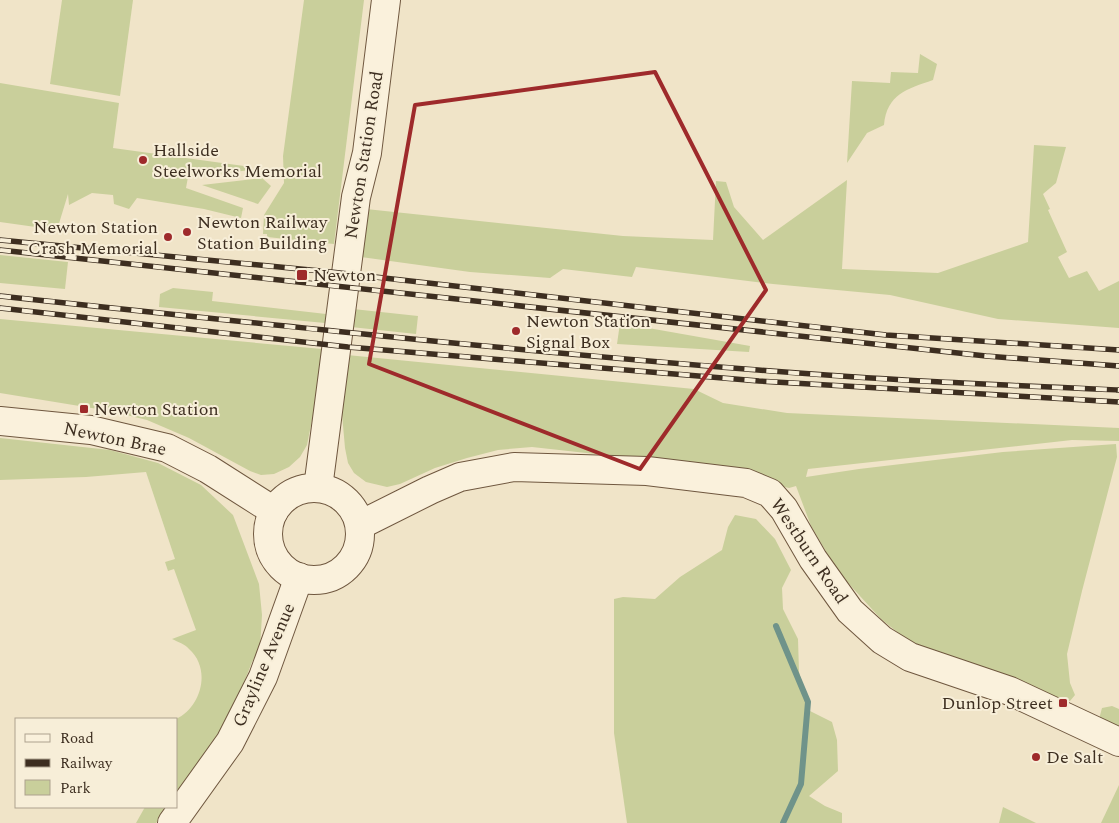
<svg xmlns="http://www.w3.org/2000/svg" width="1119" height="823" viewBox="0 0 1119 823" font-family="Spectral,serif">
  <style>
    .green { fill: #c9cf9b }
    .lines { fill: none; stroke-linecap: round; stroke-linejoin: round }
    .stream { stroke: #6f938a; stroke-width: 6 }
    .secondary-casing { stroke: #6f573f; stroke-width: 30 }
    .secondary { stroke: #faf1dc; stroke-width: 28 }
    .rail-casing { stroke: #3d2e20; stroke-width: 5.5 }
    .rail { stroke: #f7eed8; stroke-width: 4; stroke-dasharray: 11; stroke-linecap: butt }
    .marked { fill: none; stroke: #9e2a2b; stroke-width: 4; stroke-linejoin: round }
    .poi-dot { fill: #9e2a2b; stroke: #f7eed8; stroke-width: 2 }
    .labels { text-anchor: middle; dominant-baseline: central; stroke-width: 4; stroke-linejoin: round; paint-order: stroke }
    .poi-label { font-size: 18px; fill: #3d2e20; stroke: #f7eed8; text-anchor: start }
    .street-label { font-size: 18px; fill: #3d2e20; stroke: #f7eed8 }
  </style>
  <rect width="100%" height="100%" fill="#f0e4c8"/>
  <!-- green -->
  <g class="green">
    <path d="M 62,0 L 133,0 L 120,96 L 50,84 Z"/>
    <path d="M 304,0 L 364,0 L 334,244 L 267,237 L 267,234 L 263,234 L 264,215 L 284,183 L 283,156 Z"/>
    <path d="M 920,54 L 937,64 L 933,80 C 907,89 887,94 884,125 L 867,133 L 847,163 L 852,81 L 890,83 L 891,72 L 918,73 Z"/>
    <path d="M 0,83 L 119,103 L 113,148 L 244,166 L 251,170 L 188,177 L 186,188 L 243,208 L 241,218 L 204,209 L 137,198 L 129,209 L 114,204 L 113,195 L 92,193 L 69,205 L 68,194 L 57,230 L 0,222 Z"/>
    <path d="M 1034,145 L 1066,147 L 1056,183 L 1043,194 L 1050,209 L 1048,210 L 1067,252 L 1058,257 L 1069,278 L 1087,271 L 1099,291 L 1119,281 L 1119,328 L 998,319 L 890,295 L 773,284 L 636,267 L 632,277 L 563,269 L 550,278 L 470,272 L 361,257 L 366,209 L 623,236 L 713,240 L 716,181 L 726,182 L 734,207 L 763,240 L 847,180 L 842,269 L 938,273 L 1028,242 Z"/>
    <path d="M 262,178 L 271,186 L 258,204 L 202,185 Z"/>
    <path d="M 0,255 L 68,262 L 65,289 L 0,283 Z"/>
    <path d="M 173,288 L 213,292 L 212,301 L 326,314 L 325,323 L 159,307 L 160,294 Z"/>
    <path d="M 353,309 L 418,316 L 416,334 L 351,327 Z"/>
    <path d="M 0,319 L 322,349 L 314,410 L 307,445 L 300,457 L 289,467 L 274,474 L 261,475 L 250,471 L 189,438 L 147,420 L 110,411 L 0,393 Z"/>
    <path d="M 620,323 L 750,346 L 749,352 L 617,344 Z"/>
    <path d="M 347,355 L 694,389 L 723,403 L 787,413 L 1119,428 L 1119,441 L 1072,440 L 808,469 L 806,477 L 859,469 L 1003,452 L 1116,444 L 1117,457 L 1082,591 L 1067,654 L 1070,683 L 1075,695 L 1070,701 L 1053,701 L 907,640 L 881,619 L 838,572 L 811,526 L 796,486 L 789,488 L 695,465 L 532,447 L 498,450 L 467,458 L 435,468 L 400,484 L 387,487 L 366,482 L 354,473 L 348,463 L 345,448 L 342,414 Z"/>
    <path d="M 0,438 L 110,450 L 158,463 L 201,485 L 233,515 L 259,584 L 262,615 L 260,648 L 252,662 L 238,698 L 215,739 L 176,797 L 176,719 C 201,708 212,669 189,649 C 185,644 178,642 172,639 L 196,630 L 174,569 L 168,571 L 165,562 L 175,559 L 146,472 L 86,477 L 0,480 Z"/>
    <path d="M 735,515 L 756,519 L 775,539 L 791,570 L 782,588 L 783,609 L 798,639 L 799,672 L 810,711 L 832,722 L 837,740 L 838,771 L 809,796 L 825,806 L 842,813 L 842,823 L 627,823 L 614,733 L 614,599 L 623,597 L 655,599 L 680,577 L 722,550 L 728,527 Z"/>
    <path d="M 1112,706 L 1119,709 L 1119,733 L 1098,723 L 1102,708 Z"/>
    <path d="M 1119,785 L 1119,823 L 1101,823 Z"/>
    <path d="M 145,807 L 169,807 L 156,823 L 136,823 Z"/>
    <path d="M 1003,807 L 1036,823 L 999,823 Z"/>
  </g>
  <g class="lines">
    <!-- stream -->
    <path class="stream" d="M 776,626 L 808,702 L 801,784 L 783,823"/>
    <!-- secondary casing -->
    <g class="secondary-casing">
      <g id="secondary">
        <path d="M 0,421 L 91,430 L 167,448 L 208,469 L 274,511"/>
        <path d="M 318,488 L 356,197 L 367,153 L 386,0"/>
        <circle cx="314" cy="534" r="46"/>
        <path d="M 360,525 L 430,490 L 460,477 L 514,467 L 647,471 L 746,483 L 770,493 L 784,509 L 813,559 L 850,611 L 882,640 L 910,657 L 1010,691 L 1119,742"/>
        <path d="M 172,823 L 230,742 L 263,677 L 299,577"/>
      </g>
    </g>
    <!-- secondary -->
    <use href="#secondary" class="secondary"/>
    <!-- rail casing -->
    <g class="rail-casing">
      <g id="rail">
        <path d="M 0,240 L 331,272 L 886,335 L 1119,350"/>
        <path d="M 0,250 L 986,356 L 1119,366"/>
        <path d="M 0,296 C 253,323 505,350 758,370 C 878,380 999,385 1119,390"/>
        <path d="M 0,308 L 348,347 L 759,381 L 1119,402"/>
      </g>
    </g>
    <!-- rail -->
    <use href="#rail" class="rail"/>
  </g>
  <!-- marked area -->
  <path class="marked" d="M 655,72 L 766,290 L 640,469 L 369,364 L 415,105 Z"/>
  <!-- markers -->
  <g class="poi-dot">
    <circle cx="143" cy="160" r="5"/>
    <circle cx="187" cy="232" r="5"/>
    <circle cx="168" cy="237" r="5"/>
    <rect x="296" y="269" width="12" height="12" rx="2.5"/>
    <circle cx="516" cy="331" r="5"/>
    <rect x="79" y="404" width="10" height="10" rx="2.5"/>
    <rect x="1058" y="698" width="10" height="10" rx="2.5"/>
    <circle cx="1036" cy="757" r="5"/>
  </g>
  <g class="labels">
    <!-- poi labels -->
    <g class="poi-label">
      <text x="153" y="150">Hallside<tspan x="153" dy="21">Steelworks Memorial</tspan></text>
      <text x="197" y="222">Newton Railway<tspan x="197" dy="21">Station Building</tspan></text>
      <text x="158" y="227" text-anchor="end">Newton Station<tspan x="158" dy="21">Crash Memorial</tspan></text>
      <text x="313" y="275">Newton</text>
      <text x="526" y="321">Newton Station<tspan x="526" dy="21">Signal Box</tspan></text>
      <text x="94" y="409">Newton Station</text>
      <text x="1053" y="703" text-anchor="end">Dunlop Street</text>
      <text x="1046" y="757">De Salt</text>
    </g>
    <!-- street labels -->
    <g class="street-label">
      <text transform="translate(364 155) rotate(-81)">Newton Station Road</text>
      <text transform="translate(115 439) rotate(12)">Newton Brae</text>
      <text transform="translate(809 551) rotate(56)">Westburn Road</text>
      <text transform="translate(264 665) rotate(-67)">Grayline Avenue</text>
    </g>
  </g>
  <!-- legend -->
  <rect x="15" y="718" width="162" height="90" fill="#f7eed8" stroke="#ada18e"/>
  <rect x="25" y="734" width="25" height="8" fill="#faf1dc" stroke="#ada18e"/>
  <text x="60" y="743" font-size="15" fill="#3d2e20">Road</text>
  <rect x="25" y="759" width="25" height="8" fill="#3d2e20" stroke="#ada18e"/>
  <text x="60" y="768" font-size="15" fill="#3d2e20">Railway</text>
  <rect x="25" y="780" width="25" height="15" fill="#c9cf9b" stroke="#ada18e"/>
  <text x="60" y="793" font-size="15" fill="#3d2e20">Park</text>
</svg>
